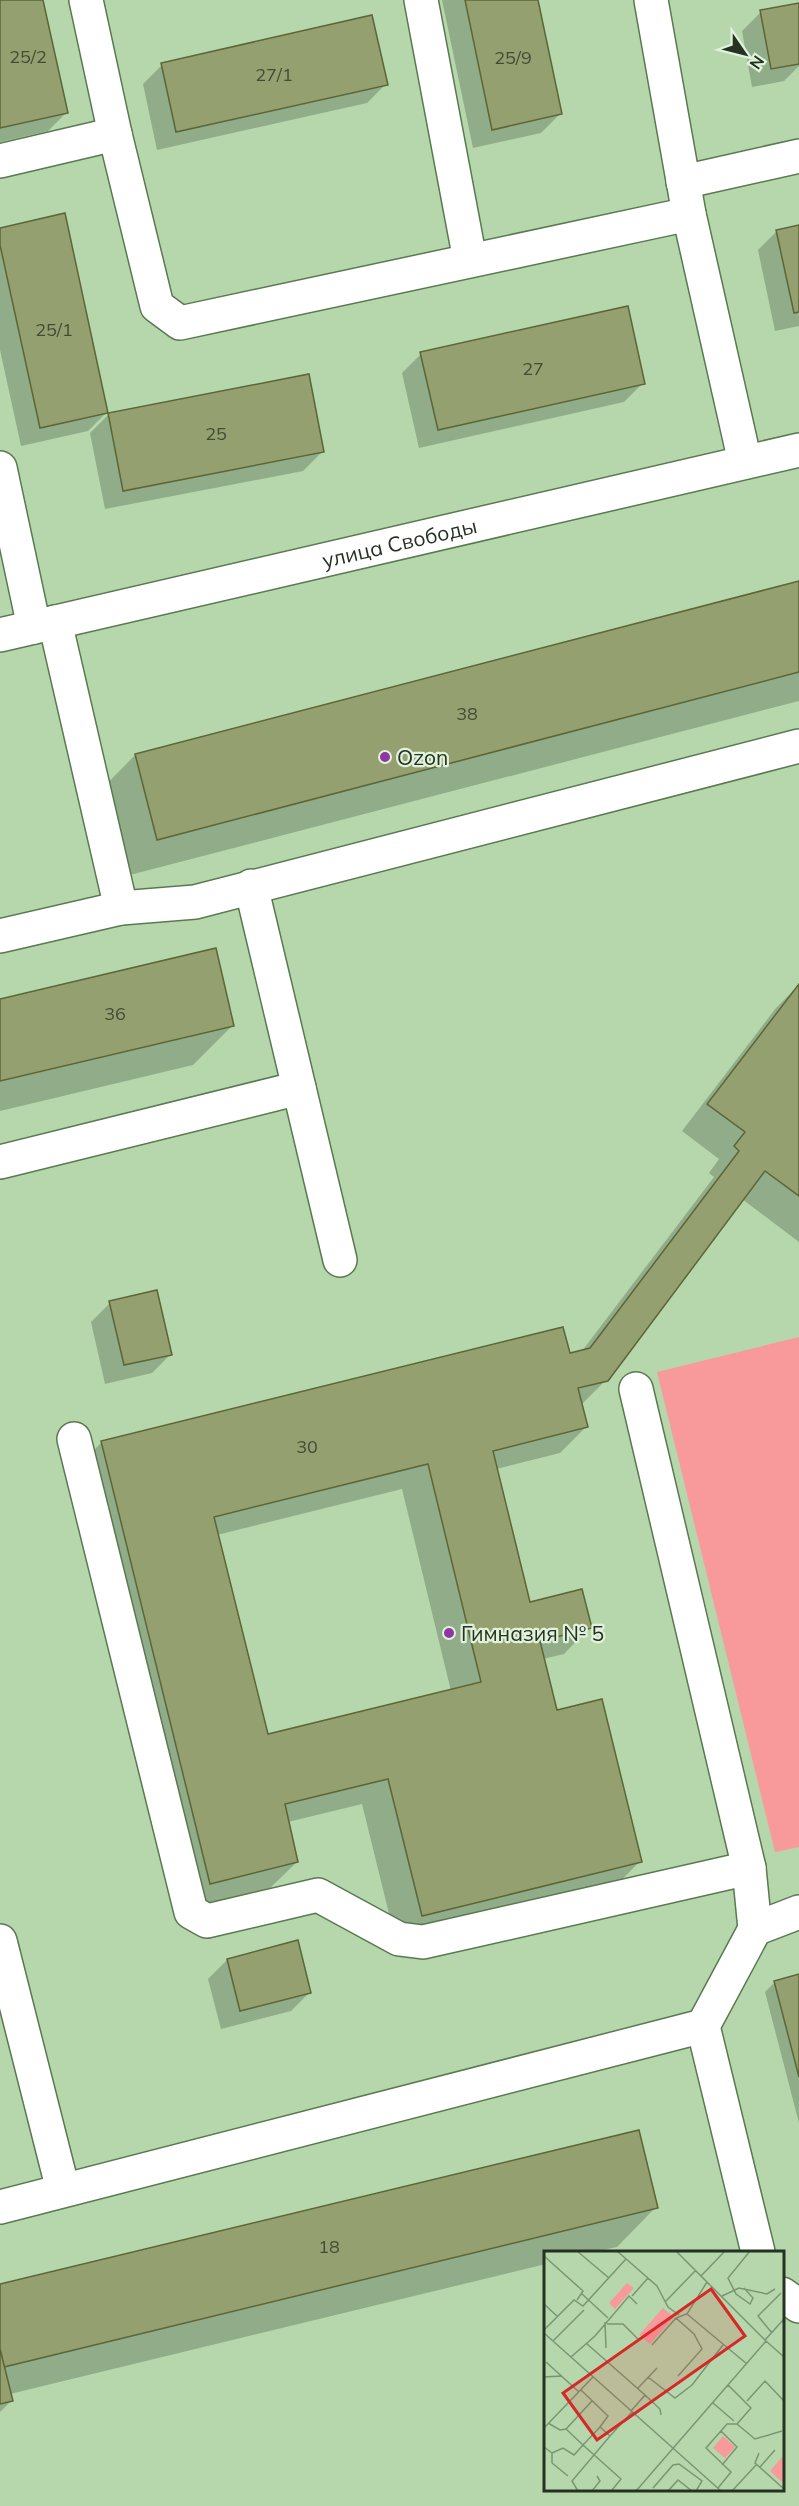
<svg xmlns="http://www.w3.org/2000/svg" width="799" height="2506" viewBox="0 0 799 2506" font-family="Mulish,sans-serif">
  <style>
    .green { fill: #f89a9c }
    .shadow { fill: #0003; fill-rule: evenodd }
    .building { fill: #94a06f; stroke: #5c6637; stroke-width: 1.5; fill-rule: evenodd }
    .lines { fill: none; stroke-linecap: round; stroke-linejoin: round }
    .minor-casing { stroke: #5a7951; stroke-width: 36 }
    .major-casing { stroke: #5a7951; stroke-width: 36 }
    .minor { stroke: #fff; stroke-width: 33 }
    .major { stroke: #fff; stroke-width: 33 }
    .poi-dot { fill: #8e37a4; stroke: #e1f2dc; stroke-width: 2 }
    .labels { text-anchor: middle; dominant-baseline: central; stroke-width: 4.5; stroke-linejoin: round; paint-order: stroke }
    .number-label { font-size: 18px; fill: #414e35 }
    .street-label { font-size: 21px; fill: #253222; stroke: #e1f2dc }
    .poi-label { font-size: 21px; fill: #253222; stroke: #e1f2dc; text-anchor: start }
    .inset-road { fill: none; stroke: #7b9574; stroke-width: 1.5 }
    .view { fill: #d62828; fill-opacity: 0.15; stroke: #d62828; stroke-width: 3 }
    .inset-edge { fill: none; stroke: #253222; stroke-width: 3 }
  </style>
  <rect width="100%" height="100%" fill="#b5d7ab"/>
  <!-- green -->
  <path class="green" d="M 799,1337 L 799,1847 L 775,1852 L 657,1372 Z"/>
  <!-- shadow -->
  <g class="shadow">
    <path d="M 0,0 L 42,0 L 67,112 L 48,131 L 0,142 Z"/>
    <path d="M 442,0 L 537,0 L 560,114 L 541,133 L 473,148 Z"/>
    <path d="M 799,5 L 799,66 L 784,81 L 752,87 L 742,31 L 761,12 Z"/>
    <path d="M 162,65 L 386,84 L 367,103 L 157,150 L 143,84 Z"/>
    <path d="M 799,226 L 799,326 L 775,331 L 758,250 L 777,231 Z"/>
    <path d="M 0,229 L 107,412 L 88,431 L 21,446 L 0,350 Z"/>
    <path d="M 421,354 L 643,383 L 624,402 L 419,448 L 402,373 Z"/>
    <path d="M 109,414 L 322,452 L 303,471 L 105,509 L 90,433 Z"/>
    <path d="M 799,583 L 799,701 L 118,878 L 96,795 L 135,755 Z"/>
    <path d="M 799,985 L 799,1242 L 742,1199 L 606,1380 L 581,1405 L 586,1427 L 560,1453 L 496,1469 L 529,1603 L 590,1627 L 564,1654 L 543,1659 L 556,1712 L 640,1861 L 614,1888 L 396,1942 L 362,1804 L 288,1822 L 297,1862 L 270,1888 L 184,1910 L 75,1469 L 102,1442 L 582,1351 L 714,1177 L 709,1173 L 719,1159 L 682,1131 L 776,1008 ZM 402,1489 L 451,1691 L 267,1736 L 217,1535 Z"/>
    <path d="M 0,1001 L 232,1026 L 193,1065 L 0,1111 Z"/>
    <path d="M 110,1303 L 171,1354 L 152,1373 L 105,1384 L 91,1322 Z"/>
    <path d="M 227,1960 L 310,1992 L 291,2011 L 221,2029 L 208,1979 Z"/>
    <path d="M 799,1976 L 799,2123 L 765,1992 L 775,1982 Z"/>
    <path d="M 656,2207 L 617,2247 L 593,2252 L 546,2252 L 546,2264 L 10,2394 L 11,2401 L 0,2412 L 0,2286 Z"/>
  </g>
  <!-- building -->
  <g class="building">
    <path d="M 0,0 L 43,0 L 68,113 L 0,128 Z"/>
    <path d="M 465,0 L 538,0 L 562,114 L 492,130 Z"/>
    <path d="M 799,3 L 799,64 L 771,69 L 760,10 Z"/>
    <path d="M 372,15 L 388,85 L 176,132 L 161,63 Z"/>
    <path d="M 65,213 L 108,413 L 40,428 L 0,245 L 0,228 Z"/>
    <path d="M 799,225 L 799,312 L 794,313 L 776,230 Z"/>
    <path d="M 628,306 L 645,384 L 438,430 L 420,352 Z"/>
    <path d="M 309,374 L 324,452 L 123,491 L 108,413 Z"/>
    <path d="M 799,581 L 799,672 L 157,840 L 135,754 Z"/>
    <path d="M 216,948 L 234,1026 L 0,1081 L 0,999 Z"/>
    <path d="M 799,984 L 799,1196 L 765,1171 L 608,1381 L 578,1388 L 588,1427 L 493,1451 L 530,1602 L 582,1589 L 592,1628 L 540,1641 L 557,1710 L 602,1699 L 642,1862 L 422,1916 L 388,1779 L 285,1804 L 298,1862 L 210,1884 L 101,1441 L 563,1327 L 570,1353 L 590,1348 L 739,1151 L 734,1146 L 745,1132 L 707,1104 ZM 428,1464 L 481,1682 L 268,1734 L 214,1517 Z"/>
    <path d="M 157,1290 L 172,1355 L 124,1365 L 109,1301 Z"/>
    <path d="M 298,1940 L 311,1993 L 240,2011 L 227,1959 Z"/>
    <path d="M 799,1974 L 799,2077 L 774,1981 Z"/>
    <path d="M 639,2130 L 658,2208 L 4,2367 L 0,2349 L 0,2284 Z"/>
    <path d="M 0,2349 L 13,2401 L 0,2404 Z"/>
  </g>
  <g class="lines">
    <!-- minor casing -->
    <g class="minor-casing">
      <g id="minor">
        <path d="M 86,0 L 115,134"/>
        <path d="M 421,0 L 470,260"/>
        <path d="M 651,0 L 689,214 L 745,462"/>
        <path d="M 0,161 L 115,134 L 157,306 L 180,323 L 689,214"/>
        <path d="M 683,182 L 799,156"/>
        <path d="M 0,468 L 34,627"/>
        <path d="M 55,622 L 121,908 L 195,902 L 799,746"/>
        <path d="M 251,886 L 340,1260"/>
        <path d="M 0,936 L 121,908"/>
        <path d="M 0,1162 L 299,1088"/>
        <path d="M 636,1389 L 749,1868 L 755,1929 L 703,2026 L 758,2252"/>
        <path d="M 74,1439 L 191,1912 L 207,1921 L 318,1895 L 399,1939 L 423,1942 L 749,1868"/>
        <path d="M 755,1929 L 799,1912"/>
        <path d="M 0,1941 L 63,2190"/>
        <path d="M 0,2207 L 703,2026"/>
        <path d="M 782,2294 L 799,2306"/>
      </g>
    </g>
    <!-- major casing -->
    <g class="major-casing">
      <g id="major">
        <path id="s1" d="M 0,635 L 799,450"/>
      </g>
    </g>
    <!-- minor -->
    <use href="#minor" class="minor"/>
    <!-- major -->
    <use href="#major" class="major"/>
  </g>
  <!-- markers -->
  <g class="poi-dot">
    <circle cx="385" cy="757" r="6"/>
    <circle cx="449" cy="1633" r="6"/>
  </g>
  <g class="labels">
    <!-- number labels -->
    <g class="number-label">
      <text x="28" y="56">25/2</text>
      <text x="513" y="57">25/9</text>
      <text x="274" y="74">27/1</text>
      <text x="54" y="329">25/1</text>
      <text x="533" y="368">27</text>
      <text x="216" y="433">25</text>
      <text x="467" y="713">38</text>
      <text x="115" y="1013">36</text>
      <text x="307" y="1446">30</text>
      <text x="329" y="2246">18</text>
    </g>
    <!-- street labels -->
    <g class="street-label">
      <text stroke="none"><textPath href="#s1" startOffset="410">улица Свободы</textPath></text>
    </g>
    <!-- poi labels -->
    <g class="poi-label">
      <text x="397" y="757">Ozon</text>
      <text x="461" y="1633">Гимназия № 5</text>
    </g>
  </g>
  <!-- overview -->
  <g transform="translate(544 2251)">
    <rect width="240" height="240" fill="#b5d7ab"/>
    <path d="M 83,32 L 90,37 L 71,58 L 65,52 ZM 119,57 L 130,66 L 106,93 L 95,84 ZM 179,185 L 191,196 L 181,207 L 169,197 ZM 239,205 L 240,205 L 240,233 L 226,220 Z" fill="#f89a9c"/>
    <path class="inset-road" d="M 33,0 L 65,27M 73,0 L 113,35 L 124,56 L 135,64M 0,5 L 39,40 L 33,49M 157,25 L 181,0M 200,37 L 209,47 L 206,53 L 192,43 L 184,27 L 206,0M 38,43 L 64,67M 88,45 L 104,27M 178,45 L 195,37 L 223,43 L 231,38M 122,50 L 152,19M 0,53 L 14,66M 143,63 L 203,113M 132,67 L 150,83 L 158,98 L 134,125M 61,71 L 62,97M 63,73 L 79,73 L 94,88M 0,79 L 30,49 L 39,55 L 82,8M 0,82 L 177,240M 228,82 L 214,65 L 237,42M 221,89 L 240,68M 9,90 L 40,59M 222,90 L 240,106M 42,92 L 101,144 L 87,160M 108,94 L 132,67 L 143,63 L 163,31M 27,106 L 51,85 L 85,45 L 93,53M 0,109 L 0,165M 2,111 L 35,141M 0,126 L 18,125M 104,126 L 131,147 L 148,134 L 179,94M 94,137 L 113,117M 37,139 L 64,165 L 56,176 L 66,185 L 88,161M 101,144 L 116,158 L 117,164M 203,150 L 221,130 L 240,150M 169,152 L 190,170M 4,172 L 16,179 L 22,178 L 48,150M 193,173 L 211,188 L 238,180M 0,177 L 49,126M 22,178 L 39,194 L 56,176M 177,180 L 193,196 L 178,214M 0,196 L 8,202 L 8,212 L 24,225M 8,202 L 19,197 L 30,204 L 39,194 L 77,228 L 68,239M 215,202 L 211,212 L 240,238M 216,216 L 231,199M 109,237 L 129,214 L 135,213 L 158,230 L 152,240M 174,237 L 187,221 L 162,197 L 183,173 L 193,173 L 207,157 L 184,134M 34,240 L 28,230 L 66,185M 48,240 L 56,230 L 53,225M 92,240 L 222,90 L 132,0M 124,240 L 134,229 L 148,240M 188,240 L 213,213"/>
    <path class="view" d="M 167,38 L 201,85 L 53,189 L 19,142 Z"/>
    <rect width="240" height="240" class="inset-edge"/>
  </g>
  <!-- north arrow -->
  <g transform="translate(745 54) rotate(125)" stroke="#e1f2dc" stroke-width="4.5" paint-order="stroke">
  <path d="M0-4.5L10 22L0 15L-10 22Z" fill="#253222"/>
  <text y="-9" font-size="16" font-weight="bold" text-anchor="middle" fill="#253222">N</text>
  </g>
</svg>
